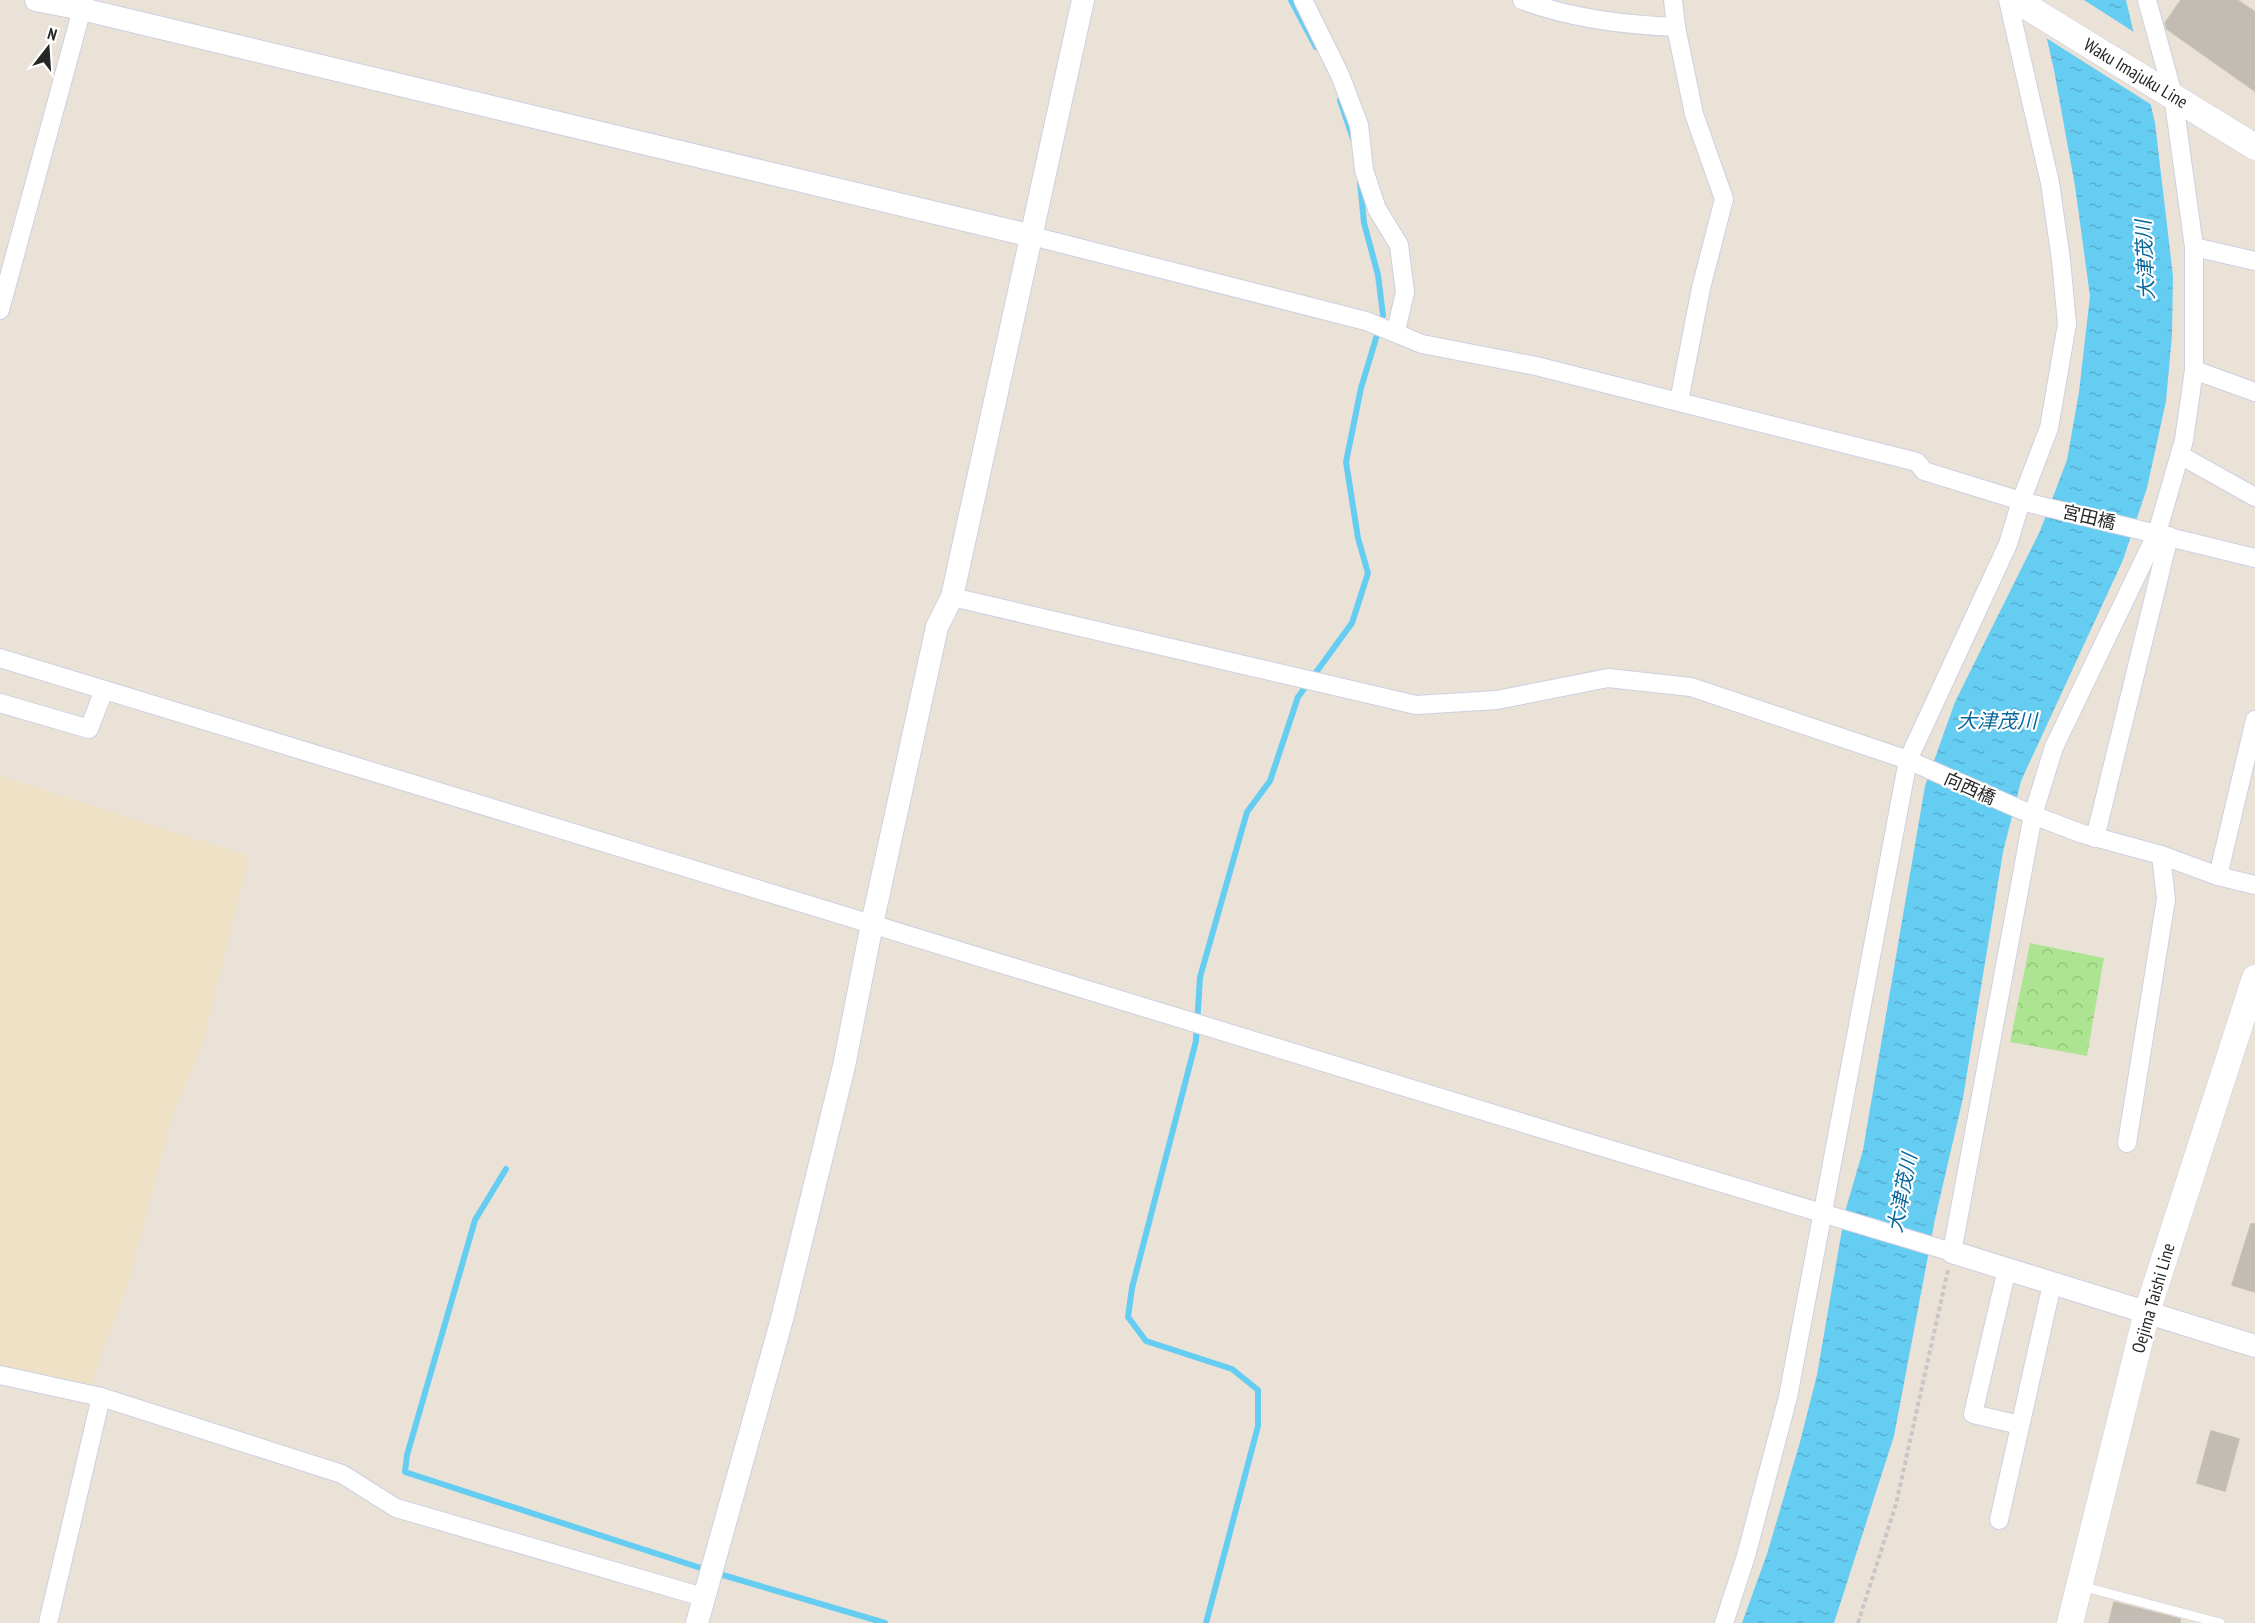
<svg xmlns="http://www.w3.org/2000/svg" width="2255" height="1623" viewBox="0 0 2255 1623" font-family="'PT Sans Narrow','Noto Sans JP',sans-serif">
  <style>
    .education { fill: #eee1c5 }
    .park { fill: url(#park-crowns) }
    .water { fill: url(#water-ripples) }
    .pier { fill: #ebe2d7 }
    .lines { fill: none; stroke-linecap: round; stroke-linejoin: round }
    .stream { stroke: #65ccf2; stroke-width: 6 }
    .building { fill: #c2bcb4; stroke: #c5beb1; stroke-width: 1.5 }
    .service-casing { stroke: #cdd0e1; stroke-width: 10 }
    .minor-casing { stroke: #cdd0e1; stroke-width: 20 }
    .tertiary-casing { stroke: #cdd0e1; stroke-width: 24 }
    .secondary-casing { stroke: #cdd0e1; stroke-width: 27 }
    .path { stroke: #c7c7c7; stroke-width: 4; stroke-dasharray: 4.5 3; stroke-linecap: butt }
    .service { stroke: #fff; stroke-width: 9 }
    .minor { stroke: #fff; stroke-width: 18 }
    .tertiary { stroke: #fff; stroke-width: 22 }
    .secondary { stroke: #fff; stroke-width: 26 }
    .labels { text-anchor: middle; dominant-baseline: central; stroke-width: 4.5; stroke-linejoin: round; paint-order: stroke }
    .street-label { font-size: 18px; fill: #272727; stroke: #fff }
    .water-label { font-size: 20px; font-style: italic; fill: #08679a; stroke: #fff }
  </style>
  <defs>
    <pattern id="park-crowns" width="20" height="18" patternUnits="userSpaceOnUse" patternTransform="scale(1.5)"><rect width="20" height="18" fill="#ade491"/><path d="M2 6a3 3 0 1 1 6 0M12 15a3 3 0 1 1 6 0" fill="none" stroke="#95c47d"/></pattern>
    <pattern id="water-ripples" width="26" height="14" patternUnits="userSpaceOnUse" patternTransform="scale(1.5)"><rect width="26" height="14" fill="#65ccf2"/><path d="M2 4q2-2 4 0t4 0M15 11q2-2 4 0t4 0" fill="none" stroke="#58afd0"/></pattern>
  </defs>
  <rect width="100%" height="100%" fill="#ebe2d7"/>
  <!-- education -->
  <path class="education" d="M 0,776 L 249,856 L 201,1051 L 174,1109 L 129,1281 L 90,1386 L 0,1366 Z"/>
  <!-- park -->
  <path class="park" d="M 2030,943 L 2104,958 L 2087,1056 L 2010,1042 Z"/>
  <!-- water -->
  <path class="water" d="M 2038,0 L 2126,0 L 2155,123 L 2173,276 L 2172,335 L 2166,401 L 2147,488 L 2123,560 L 2021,781 L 2003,852 L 1963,1098 L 1935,1219 L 1894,1436 L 1834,1623 L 1742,1623 L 1767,1554 L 1800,1442 L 1817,1375 L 1845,1212 L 1863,1150 L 1925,786 L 1955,702 L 2040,531 L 2067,460 L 2079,392 L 2090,296 L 2075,186 L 2054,70 Z"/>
  <!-- pier -->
  <path class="pier" d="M 2035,0 L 2084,0 L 2137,34 L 2155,107 L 2043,36 Z"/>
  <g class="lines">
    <!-- stream -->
    <g class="stream">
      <path d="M 1291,0 L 1316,47"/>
      <path d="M 1340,100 L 1353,139"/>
      <path d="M 506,1169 L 475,1220 L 407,1455 L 405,1472 L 707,1570"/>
      <path d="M 716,1573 L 885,1623"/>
      <path d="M 1206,1623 L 1258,1426 L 1258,1390 L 1232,1369 L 1146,1341 L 1128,1317 L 1132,1288 L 1196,1041 L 1200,977 L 1247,812 L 1270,781 L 1298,697 L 1352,623 L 1368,573 L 1358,538 L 1346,462 L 1361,388 L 1383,315 L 1378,275 L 1364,223 L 1360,182"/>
    </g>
  </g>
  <!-- building -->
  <g class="building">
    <path d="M 2181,0 L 2237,0 L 2255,12 L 2255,91 L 2167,29 L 2165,23 Z"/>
    <path d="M 2251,1224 L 2255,1224 L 2255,1292 L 2232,1285 Z"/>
    <path d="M 2211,1431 L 2239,1439 L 2225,1491 L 2197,1483 Z"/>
    <path d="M 2114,1602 L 2180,1619 L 2180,1623 L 2109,1623 Z"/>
  </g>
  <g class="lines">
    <!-- service casing -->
    <g class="service-casing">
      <path id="service" d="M 2081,1586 L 2220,1623"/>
    </g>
    <!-- minor casing -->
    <g class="minor-casing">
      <g id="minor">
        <path d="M 1303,0 L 1340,75 L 1359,125 L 1364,170 L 1377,209 L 1399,245 L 1405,292 L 1396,331"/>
        <path d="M 1522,0 C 1571,19 1624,25 1676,27"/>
        <path d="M 1673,0 L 1676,27 L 1694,114 L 1724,199 L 1701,288 L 1679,401"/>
        <path d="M 1032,236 L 1366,321 L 1422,344 L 1536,366 L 1917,462 L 1924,471 L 2021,501 L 2255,558"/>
        <path d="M 2194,247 L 2255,261"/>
        <path d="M 0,310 L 82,9"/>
        <path d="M 2194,370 L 2255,392"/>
        <path d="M 2180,455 L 2255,497"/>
        <path d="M 952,597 L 1416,705 L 1497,700 L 1608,678 L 1691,687 L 1908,760 L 2033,815 L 2080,833 L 2161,855 L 2218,876 L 2255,885"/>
        <path d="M 0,658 L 1582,1141 L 1952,1252 L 2033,815 L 2054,747 L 2157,533 L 2184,440 L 2194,370 L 2194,247 L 2173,95 L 2147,0"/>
        <path d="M 0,703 L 89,729 L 104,690"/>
        <path d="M 2095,838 L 2169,536"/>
        <path d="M 2218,876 L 2255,720"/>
        <path d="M 2127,1143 L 2166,899 L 2161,855"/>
        <path d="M 2007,1269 L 1973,1414 L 2020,1425"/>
        <path d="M 0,1375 L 101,1397 L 342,1474 L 396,1508 L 703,1597"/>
        <path d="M 1999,1520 L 2052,1284"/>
        <path d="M 48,1623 L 101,1397"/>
        <path d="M 1724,1623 L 1746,1556 L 1788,1397 L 1908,760 L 2008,544 L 2021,501 L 2049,428 L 2067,324 L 2061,260 L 2050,183 L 2008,0"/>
      </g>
    </g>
    <!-- tertiary casing -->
    <g class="tertiary-casing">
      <g id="tertiary">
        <path d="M 36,0 L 82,9 L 1032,236"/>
        <path d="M 1952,1252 L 2255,1346"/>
        <path d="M 697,1623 L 782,1319 L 844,1066 L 872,924 L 937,627 L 952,597 L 1083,0"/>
      </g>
    </g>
    <!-- secondary casing -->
    <g class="secondary-casing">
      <g id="secondary">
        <path d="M 2016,0 L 2255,147"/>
        <path d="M 2070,1623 L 2147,1312 L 2255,978"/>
      </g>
    </g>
    <!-- path -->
    <path class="path" d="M 1858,1623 L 1896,1504 L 1948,1270"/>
    <!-- service -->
    <use href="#service" class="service"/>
    <!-- minor -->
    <use href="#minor" class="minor"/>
    <!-- tertiary -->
    <use href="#tertiary" class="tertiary"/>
    <!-- secondary -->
    <use href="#secondary" class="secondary"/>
  </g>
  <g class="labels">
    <!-- street labels -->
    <g class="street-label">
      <text transform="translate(2136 73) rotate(31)">Waku Imajuku Line</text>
      <text transform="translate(2089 517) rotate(13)">宮田橋</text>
      <text transform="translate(1970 788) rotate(24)">向西橋</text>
      <text transform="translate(2153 1298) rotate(-74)">Oejima Taishi Line</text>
    </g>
    <!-- water labels -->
    <g class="water-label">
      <text transform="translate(2145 260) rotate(-93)">大津茂川</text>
      <text x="1997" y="721">大津茂川</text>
      <text transform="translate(1902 1193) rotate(-79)">大津茂川</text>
    </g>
  </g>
  <!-- north arrow -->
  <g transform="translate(48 48) rotate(17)" stroke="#ffffff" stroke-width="4.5" paint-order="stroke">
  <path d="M0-4.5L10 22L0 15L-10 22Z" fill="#272727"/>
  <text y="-9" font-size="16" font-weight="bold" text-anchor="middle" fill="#272727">N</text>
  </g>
</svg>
